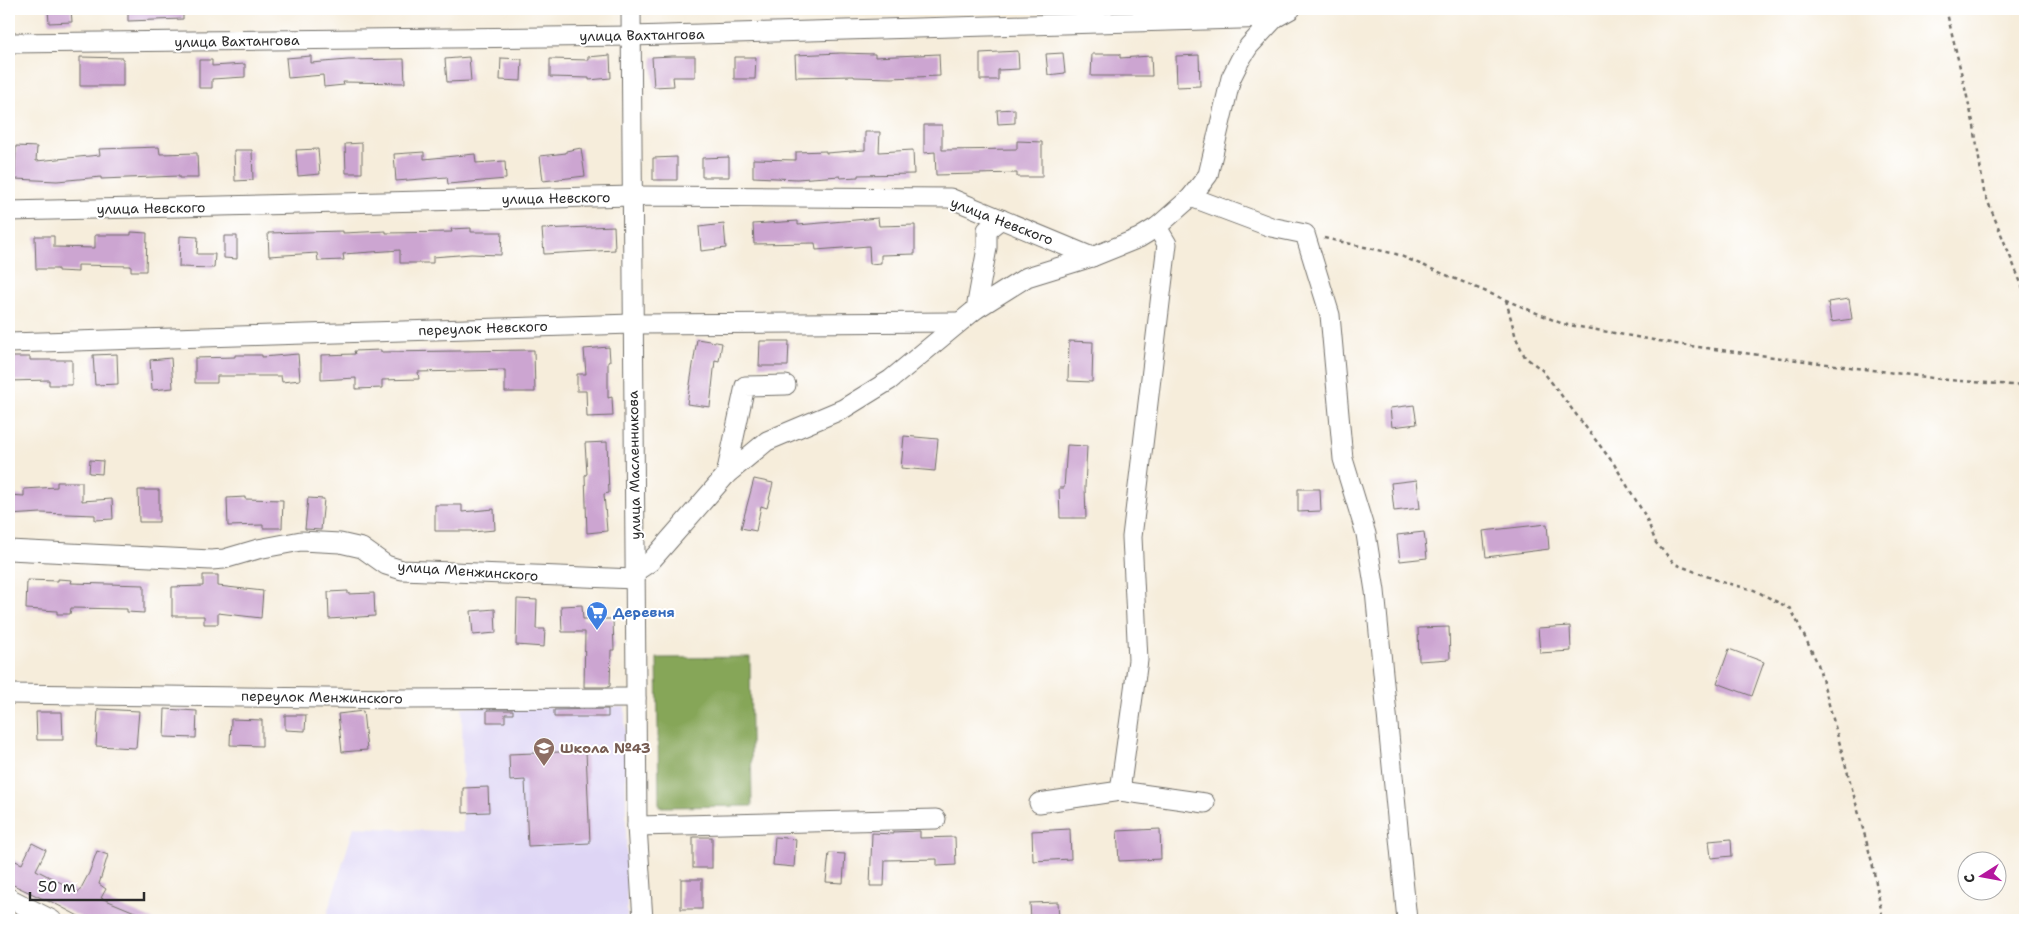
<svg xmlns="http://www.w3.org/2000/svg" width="2034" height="929" viewBox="0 0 2034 929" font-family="'Shantell Sans',sans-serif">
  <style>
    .built { fill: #ded5f5 }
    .forest { fill: #86a659; stroke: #586842 }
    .building { fill: #cca5d1 }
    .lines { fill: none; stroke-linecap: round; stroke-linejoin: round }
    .minor-casing { stroke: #726f69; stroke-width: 21 }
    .path { stroke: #726f69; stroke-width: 2.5; stroke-dasharray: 4 4; stroke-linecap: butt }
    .minor { stroke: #fff; stroke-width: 19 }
    .labels { text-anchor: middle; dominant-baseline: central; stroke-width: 4; stroke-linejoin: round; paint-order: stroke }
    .street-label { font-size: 14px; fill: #2b2b2b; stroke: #fff }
    .shop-label { font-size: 14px; font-weight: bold; fill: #366cbe; stroke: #fff; text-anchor: start }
    .education-label { font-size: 14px; font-weight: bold; fill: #785e54; stroke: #fff; text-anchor: start }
  </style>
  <rect width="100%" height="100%" fill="#fff"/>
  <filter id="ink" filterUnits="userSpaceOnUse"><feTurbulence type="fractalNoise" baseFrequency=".02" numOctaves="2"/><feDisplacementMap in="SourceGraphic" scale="10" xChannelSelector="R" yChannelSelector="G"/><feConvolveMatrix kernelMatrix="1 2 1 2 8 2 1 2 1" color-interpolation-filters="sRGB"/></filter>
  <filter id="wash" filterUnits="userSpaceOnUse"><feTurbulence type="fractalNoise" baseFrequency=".0096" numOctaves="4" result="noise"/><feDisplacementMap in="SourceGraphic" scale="20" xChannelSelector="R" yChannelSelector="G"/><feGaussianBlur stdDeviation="1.12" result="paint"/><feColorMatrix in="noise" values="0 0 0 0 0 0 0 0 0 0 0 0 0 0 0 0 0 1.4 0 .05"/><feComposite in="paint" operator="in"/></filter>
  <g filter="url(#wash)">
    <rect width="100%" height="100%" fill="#f6eddb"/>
    <!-- built -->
    <path class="built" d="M 462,707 L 625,707 L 627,920 L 325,920 L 354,827 L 463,832 Z"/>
    <!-- forest -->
    <path class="forest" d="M 750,657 L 752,806 L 659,807 L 657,658 Z"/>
    <g id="blocks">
      <!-- building -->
      <g class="building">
        <path d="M 48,9 L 71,9 L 72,22 L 49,23 Z"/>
        <path d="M 128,9 L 183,9 L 183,19 L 128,21 Z"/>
        <path d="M 1018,51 L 1019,69 L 998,70 L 998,80 L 980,80 L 980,53 Z"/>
        <path d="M 841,53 L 875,54 L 875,57 L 939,54 L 940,76 L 891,78 L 854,77 L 854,76 L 796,77 L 795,55 Z"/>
        <path d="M 1063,53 L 1065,73 L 1048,75 L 1046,54 Z"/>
        <path d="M 1092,54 L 1120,54 L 1120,58 L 1151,56 L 1152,76 L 1091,76 Z"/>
        <path d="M 610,55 L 611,78 L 589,80 L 589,78 L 550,77 L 550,59 L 588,60 L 588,57 Z"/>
        <path d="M 1199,55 L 1200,86 L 1177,87 L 1176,56 Z"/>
        <path d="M 311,56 L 311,63 L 348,60 L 404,59 L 405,83 L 343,82 L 344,85 L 324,87 L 323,75 L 288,78 L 286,58 Z"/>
        <path d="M 672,56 L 695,56 L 695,77 L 673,77 L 674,86 L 654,87 L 652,57 Z"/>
        <path d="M 80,57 L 123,58 L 123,86 L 80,86 Z"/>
        <path d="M 469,57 L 471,81 L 447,82 L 445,59 Z"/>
        <path d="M 734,57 L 756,57 L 755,79 L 734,79 Z"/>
        <path d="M 501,58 L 522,59 L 521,81 L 500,80 Z"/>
        <path d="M 199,60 L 212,60 L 212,66 L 245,64 L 245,77 L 212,79 L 212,88 L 199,88 Z"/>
        <path d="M 1015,109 L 1015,123 L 998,124 L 997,110 Z"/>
        <path d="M 924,125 L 942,125 L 942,150 L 1017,149 L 1017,141 L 1042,142 L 1042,177 L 1017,177 L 1017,173 L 936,175 L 935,152 L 924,153 Z"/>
        <path d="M 865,132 L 880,132 L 879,152 L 913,150 L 914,174 L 858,175 L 858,177 L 840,178 L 840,176 L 797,179 L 753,177 L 753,159 L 796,160 L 796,152 L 826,151 L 826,153 L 865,150 Z"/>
        <path d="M 362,143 L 362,173 L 346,173 L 345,144 Z"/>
        <path d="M 16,146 L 37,147 L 36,161 L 100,155 L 99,149 L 159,147 L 160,154 L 197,153 L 198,178 L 179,178 L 179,176 L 101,179 L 101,177 L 57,181 L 15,179 Z"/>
        <path d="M 581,148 L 585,176 L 543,181 L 540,156 L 566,153 L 566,151 Z"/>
        <path d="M 318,149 L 320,174 L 298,176 L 296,150 Z"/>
        <path d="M 234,150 L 252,150 L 253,180 L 235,181 Z"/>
        <path d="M 424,152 L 424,159 L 475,154 L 476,163 L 505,161 L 506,179 L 448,184 L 447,177 L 396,181 L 394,154 Z"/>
        <path d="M 677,157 L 677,180 L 653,180 L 653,158 Z"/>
        <path d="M 729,157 L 729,177 L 702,177 L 702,158 Z"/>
        <path d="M 878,218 L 879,226 L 915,225 L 915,254 L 881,255 L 881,263 L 870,264 L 869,246 L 816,250 L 815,243 L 754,244 L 753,224 L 798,221 L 798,225 Z"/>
        <path d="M 724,224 L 726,248 L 701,251 L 699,227 Z"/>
        <path d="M 614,226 L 615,250 L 544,254 L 542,229 Z"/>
        <path d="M 471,228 L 471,232 L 502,232 L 501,255 L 471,254 L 433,257 L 433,263 L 400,263 L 400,250 L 343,254 L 344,260 L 318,261 L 317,253 L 269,256 L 268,233 L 343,231 L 343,233 L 386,231 L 386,233 L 452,232 L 451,229 Z"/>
        <path d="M 131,232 L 147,233 L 146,271 L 131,271 L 131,266 L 78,265 L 78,272 L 58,271 L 58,269 L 36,269 L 35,236 L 54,236 L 54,247 L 95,248 L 95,235 L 131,235 Z"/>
        <path d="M 180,236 L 198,237 L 197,254 L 215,254 L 214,268 L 179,267 Z"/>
        <path d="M 224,236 L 237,236 L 237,259 L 224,258 Z"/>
        <path d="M 1849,299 L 1852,319 L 1831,322 L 1828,302 Z"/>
        <path d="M 697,339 L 722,343 L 719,361 L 715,360 L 710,407 L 687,404 Z"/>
        <path d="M 760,341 L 789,341 L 788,366 L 759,366 Z"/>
        <path d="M 1069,341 L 1093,342 L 1092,382 L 1068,381 Z"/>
        <path d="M 609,347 L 610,361 L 608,362 L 608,398 L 612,397 L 613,416 L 587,417 L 586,391 L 577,391 L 577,374 L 586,374 L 584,349 Z"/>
        <path d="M 381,350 L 381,352 L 534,350 L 535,392 L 505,392 L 505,370 L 418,372 L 419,379 L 382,380 L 382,388 L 356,389 L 356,378 L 321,380 L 321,355 L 355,354 L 354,351 Z"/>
        <path d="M 117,354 L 118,384 L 95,385 L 93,355 Z"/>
        <path d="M 298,354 L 300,380 L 282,382 L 281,376 L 217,376 L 217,383 L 195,383 L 195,358 L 235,357 L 235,355 L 262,355 L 262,357 Z"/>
        <path d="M 9,357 L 30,357 L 30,360 L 72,360 L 72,385 L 49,385 L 49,380 L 9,381 Z"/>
        <path d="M 171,358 L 173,388 L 152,390 L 150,360 Z"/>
        <path d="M 1414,405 L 1417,424 L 1392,427 L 1390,408 Z"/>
        <path d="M 904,436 L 938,439 L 935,471 L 901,468 Z"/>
        <path d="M 607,442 L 609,493 L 604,494 L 607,531 L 587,533 L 585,475 L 587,474 L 585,443 Z"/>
        <path d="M 1067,445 L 1087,446 L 1085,487 L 1086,518 L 1060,518 L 1059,488 L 1064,488 Z"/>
        <path d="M 90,460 L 103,461 L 102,474 L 89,473 Z"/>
        <path d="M 754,479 L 773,483 L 767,508 L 761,506 L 756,531 L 741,528 Z"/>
        <path d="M 1417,480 L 1420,508 L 1394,511 L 1391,483 Z"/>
        <path d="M 57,482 L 82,482 L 82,501 L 112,499 L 113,519 L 95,520 L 95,515 L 41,513 L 9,515 L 9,495 L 24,496 L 24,489 L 57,487 Z"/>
        <path d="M 1298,489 L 1320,489 L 1321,511 L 1298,512 Z"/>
        <path d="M 138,490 L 159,490 L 159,522 L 139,522 Z"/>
        <path d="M 245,497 L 245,499 L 283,500 L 282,528 L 263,528 L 263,525 L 228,526 L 227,498 Z"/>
        <path d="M 308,498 L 324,499 L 321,530 L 305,529 Z"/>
        <path d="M 435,505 L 462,505 L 462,512 L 494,509 L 495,530 L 472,532 L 472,531 L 435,531 Z"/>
        <path d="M 1547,524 L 1549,549 L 1486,557 L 1483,531 Z"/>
        <path d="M 1424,532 L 1427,558 L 1400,561 L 1397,535 Z"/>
        <path d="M 203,575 L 218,575 L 218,586 L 263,591 L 261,618 L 218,613 L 218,624 L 204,624 L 204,616 L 172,616 L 172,587 L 203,586 Z"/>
        <path d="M 58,579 L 72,580 L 71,583 L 144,585 L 144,613 L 127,612 L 127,609 L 71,608 L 70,614 L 57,614 L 57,611 L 26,609 L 27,580 L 58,581 Z"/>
        <path d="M 348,591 L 348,594 L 374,593 L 375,616 L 329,619 L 328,592 Z"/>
        <path d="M 517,599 L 537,600 L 536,629 L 545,629 L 544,647 L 516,645 Z"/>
        <path d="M 582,605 L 583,619 L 613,619 L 614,650 L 611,650 L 610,686 L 608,687 L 584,687 L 585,632 L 562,632 L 561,606 Z"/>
        <path d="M 495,609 L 496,633 L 473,635 L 471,611 Z"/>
        <path d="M 1570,626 L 1571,651 L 1540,653 L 1538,628 Z"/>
        <path d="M 1449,627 L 1450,659 L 1419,661 L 1418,628 Z"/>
        <path d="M 1729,649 L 1764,662 L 1752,696 L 1717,683 Z"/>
        <path d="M 98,709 L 139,711 L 136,748 L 96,746 Z"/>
        <path d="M 165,709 L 197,711 L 196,738 L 164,737 Z"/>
        <path d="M 608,709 L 608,717 L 554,717 L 554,710 Z"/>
        <path d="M 487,710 L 513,710 L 513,714 L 505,714 L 505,722 L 487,722 Z"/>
        <path d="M 363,711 L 367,750 L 342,752 L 338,714 Z"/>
        <path d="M 36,712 L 62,712 L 63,740 L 37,740 Z"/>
        <path d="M 285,715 L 306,715 L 305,731 L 285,730 Z"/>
        <path d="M 231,719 L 262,720 L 262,746 L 230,745 Z"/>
        <path d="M 586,751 L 590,843 L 528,846 L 525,780 L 510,781 L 509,754 Z"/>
        <path d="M 488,787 L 489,812 L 463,813 L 463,788 Z"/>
        <path d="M 1070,829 L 1071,859 L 1033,861 L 1032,831 Z"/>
        <path d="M 1160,829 L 1161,859 L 1119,861 L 1117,831 Z"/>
        <path d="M 920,831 L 920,838 L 955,837 L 956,865 L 937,866 L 937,859 L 885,860 L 884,886 L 870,886 L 872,833 L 893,834 L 893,832 Z"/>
        <rect x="693" y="837" width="19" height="31"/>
        <path d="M 775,837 L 796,839 L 794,867 L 773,865 Z"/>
        <path d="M 1731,839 L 1732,856 L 1711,858 L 1709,841 Z"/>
        <path d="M 32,843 L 46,850 L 36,870 L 79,892 L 89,873 L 97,851 L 108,855 L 99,884 L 106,889 L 101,898 L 154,920 L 86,920 L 50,901 L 50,902 L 9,883 L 9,858 L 22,864 Z"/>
        <path d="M 829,853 L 845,854 L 843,883 L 826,882 Z"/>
        <rect x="681" y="879" width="21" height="30"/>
        <path d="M 1058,902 L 1059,920 L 1031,920 L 1030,903 Z"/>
      </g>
    </g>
  </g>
  <g filter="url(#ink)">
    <use href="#blocks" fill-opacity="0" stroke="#726f69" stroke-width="1"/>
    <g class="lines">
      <!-- minor casing -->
      <g class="minor-casing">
        <g id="minor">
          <path d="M 631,9 L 637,826 L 643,920"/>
          <path d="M 9,43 L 631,36 L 1275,18"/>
          <path d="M 1191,197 L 1271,227 L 1305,234 L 1330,315 L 1343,459 L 1366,534 L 1375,591 L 1407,920"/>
          <path d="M 9,211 L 632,196 L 950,198 L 1092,257"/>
          <path d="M 976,309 L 987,248 L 987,230 L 1001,219"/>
          <path d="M 9,343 L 632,324 L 958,322"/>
          <path d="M 726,475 L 745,386 L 786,385"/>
          <path d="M 9,550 L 211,560 L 224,559 L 258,549 L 301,541 L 340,543 L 362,548 L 386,565 L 402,570 L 635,579"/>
          <path d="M 635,572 L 650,562 L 726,475 L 767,441 L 843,409 L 890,380 L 976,309 L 1027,277 L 1092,257 L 1139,238 L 1157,227 L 1191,197 L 1208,175 L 1231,78 L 1240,60 L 1249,46 L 1275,18 L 1291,9"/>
          <path d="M 9,694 L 402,699 L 636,698"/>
          <path d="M 1120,791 L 1205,803"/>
          <path d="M 1039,803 L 1120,791 L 1138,660 L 1132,537 L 1167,244 L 1157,227"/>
          <path d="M 637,826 L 936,819"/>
          <path d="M 9,898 L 52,920"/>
        </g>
      </g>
      <!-- path -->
      <g class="path">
        <path d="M 1946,9 L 1974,126 L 1984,192 L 2025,293"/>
        <path d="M 1324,238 L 1396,254 L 1563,324 L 1676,344 L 1948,380 L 2025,386"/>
        <path d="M 1506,300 L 1516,338 L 1525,357 L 1542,370 L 1614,464 L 1646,517 L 1656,543 L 1675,564 L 1722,582 L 1754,590 L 1791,609 L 1818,664 L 1872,862 L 1883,920"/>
      </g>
      <!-- minor -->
      <use href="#minor" class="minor"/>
    </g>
  </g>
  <!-- icons -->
  <defs>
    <g id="supermarket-pin" transform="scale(1.125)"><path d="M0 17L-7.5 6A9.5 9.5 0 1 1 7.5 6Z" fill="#3f7fe0" stroke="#fff"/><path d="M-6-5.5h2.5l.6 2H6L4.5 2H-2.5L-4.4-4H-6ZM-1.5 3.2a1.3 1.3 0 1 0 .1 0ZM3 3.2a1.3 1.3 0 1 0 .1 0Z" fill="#fff"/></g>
    <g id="school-pin" transform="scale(1.125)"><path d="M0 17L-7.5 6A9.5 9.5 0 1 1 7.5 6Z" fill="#8d6e63" stroke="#fff"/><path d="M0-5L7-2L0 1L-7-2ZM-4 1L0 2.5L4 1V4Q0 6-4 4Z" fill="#fff"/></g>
  </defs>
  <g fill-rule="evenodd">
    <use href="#supermarket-pin" x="597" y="612"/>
    <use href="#school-pin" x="544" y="748"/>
  </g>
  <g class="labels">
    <!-- street labels -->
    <g class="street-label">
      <text transform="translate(642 35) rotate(-1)">улица Вахтангова</text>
      <text transform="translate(237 41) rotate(-1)">улица Вахтангова</text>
      <text transform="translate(556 198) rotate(-1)">улица Невского</text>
      <text transform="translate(151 208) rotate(-1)">улица Невского</text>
      <text transform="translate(1002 221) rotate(21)">улица Невского</text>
      <text transform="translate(483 328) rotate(-2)">переулок Невского</text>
      <text transform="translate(634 465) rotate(-91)">улица Масленникова</text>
      <text transform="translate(468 571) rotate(4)">улица Менжинского</text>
      <text transform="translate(322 697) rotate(1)">переулок Менжинского</text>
    </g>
    <!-- shop labels -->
    <g class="shop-label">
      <text x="613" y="612">Деревня</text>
    </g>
    <!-- education labels -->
    <g class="education-label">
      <text x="560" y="748">Школа №43</text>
    </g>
  </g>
  <!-- margin -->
  <rect width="2034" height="929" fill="none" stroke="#fff" stroke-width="30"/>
  <!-- north arrow -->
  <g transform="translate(1982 876) rotate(259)"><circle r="24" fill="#ffffff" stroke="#aaaaaa"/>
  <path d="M0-4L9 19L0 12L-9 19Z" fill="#b5179e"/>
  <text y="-8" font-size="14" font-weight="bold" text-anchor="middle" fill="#2b2b2b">С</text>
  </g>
  <!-- scale -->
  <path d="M30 892v8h114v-8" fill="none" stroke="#2b2b2b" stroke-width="2.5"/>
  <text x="38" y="892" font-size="15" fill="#2b2b2b" stroke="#ffffff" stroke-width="4" paint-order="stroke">50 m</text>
</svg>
